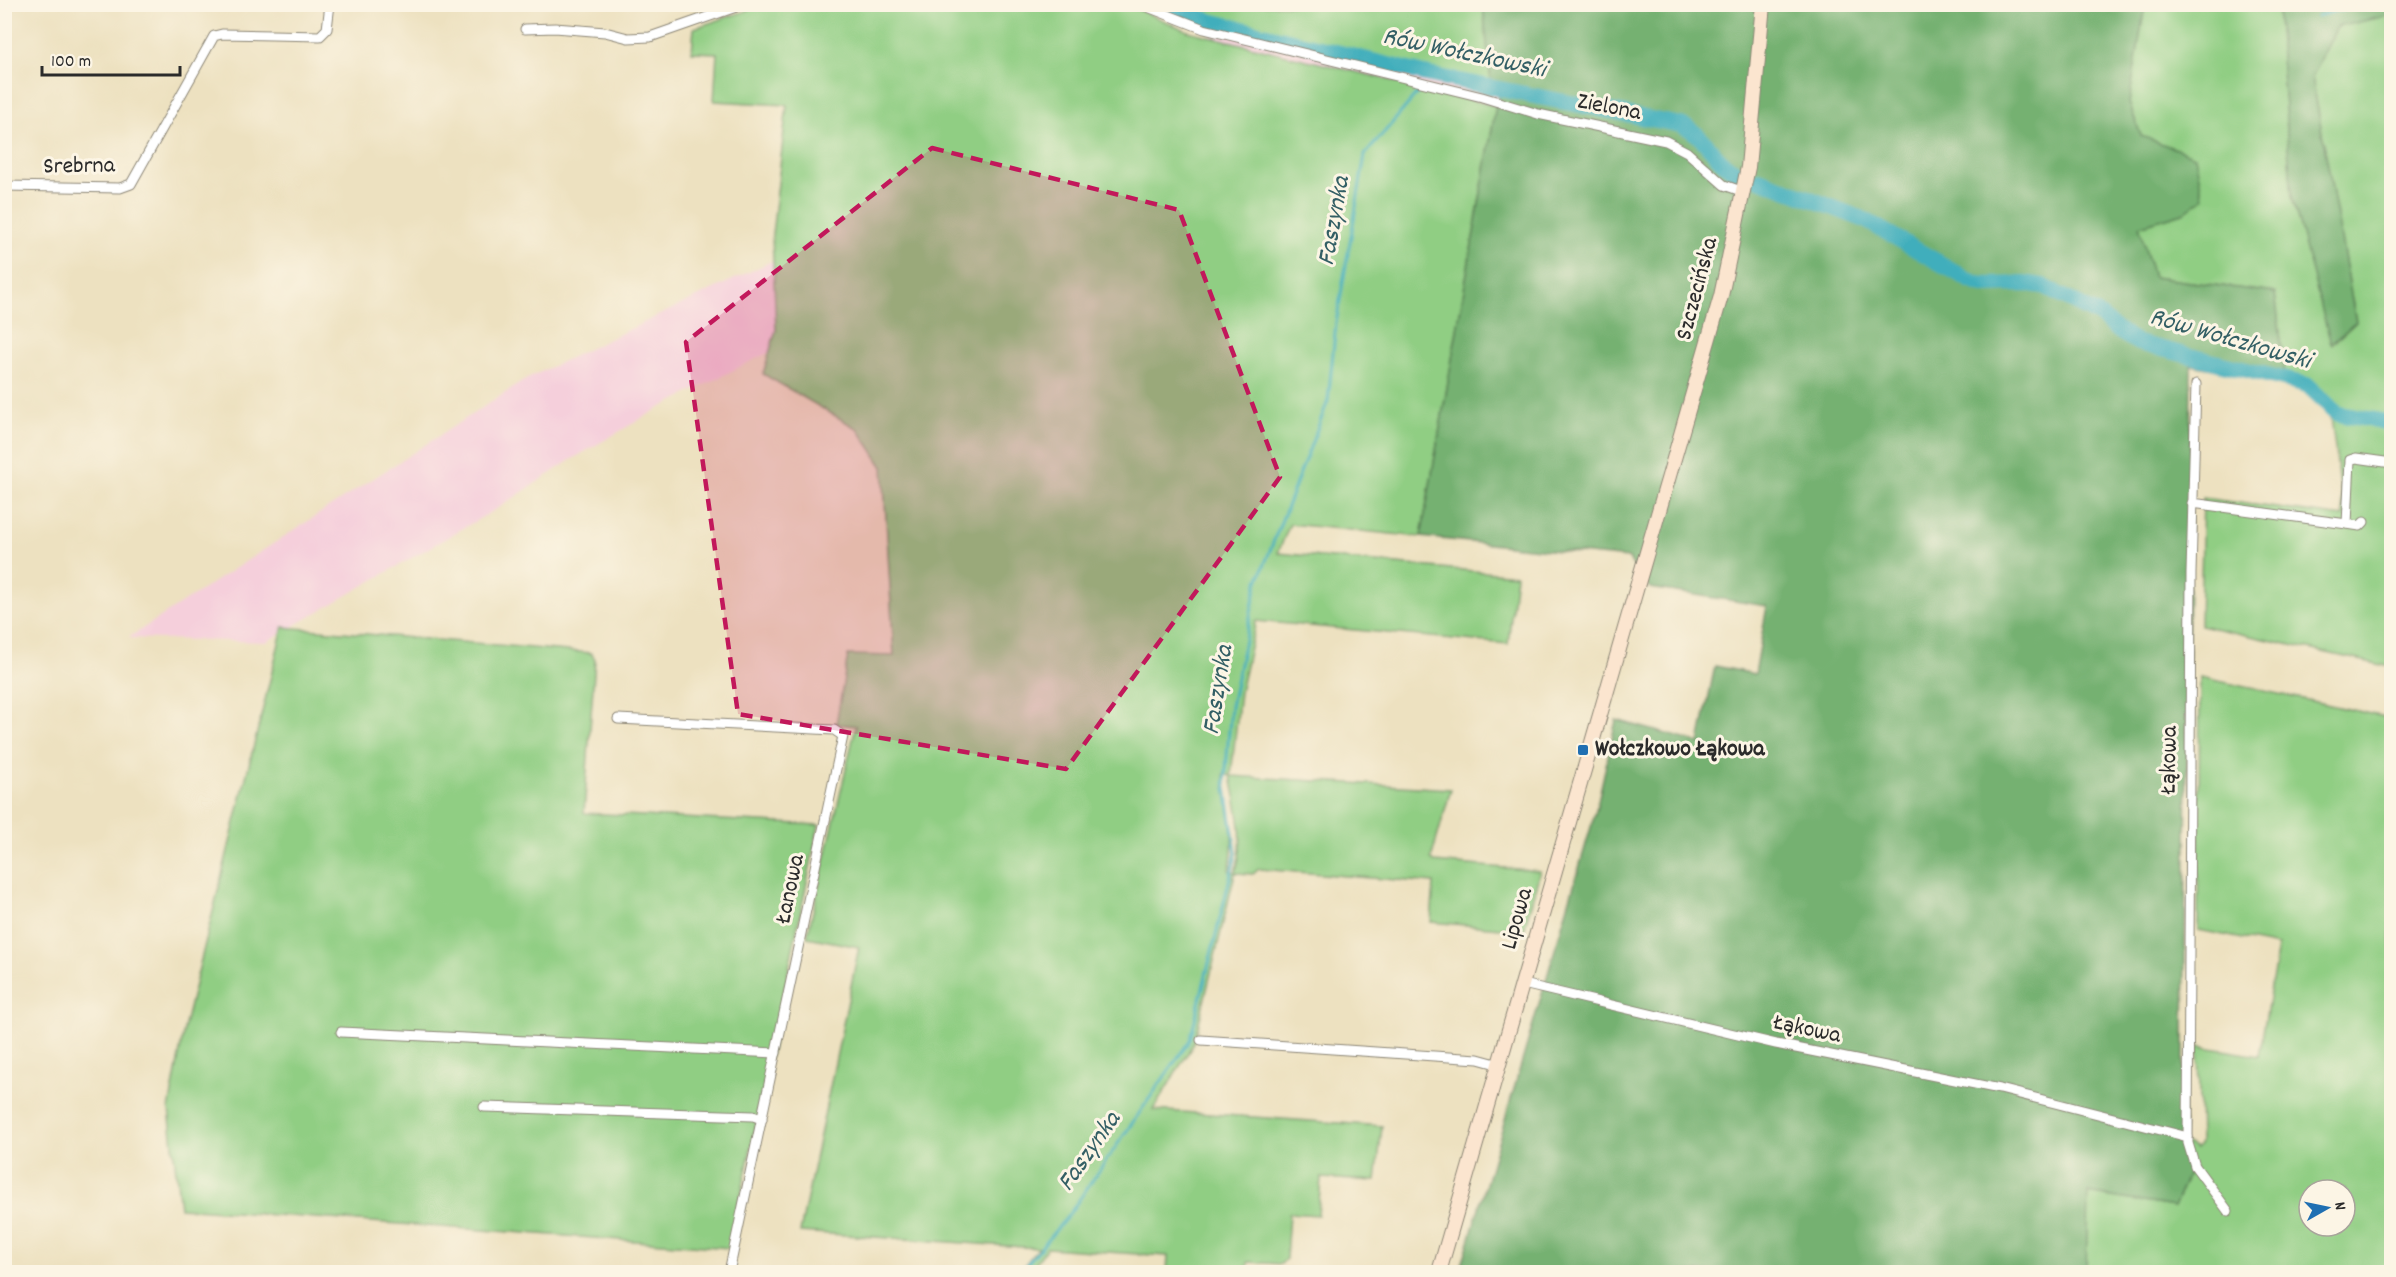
<svg xmlns="http://www.w3.org/2000/svg" width="2396" height="1277" viewBox="0 0 2396 1277" font-family="Dekko,sans-serif">
<style>
.built{fill:#f5cfdb}
.green{fill:#90ce83;stroke:#5e7c57;stroke-width:1.5;fill-rule:evenodd}
.forest{fill:#74b171;stroke:#506e4e;stroke-width:1.5}
.lines{fill:none;stroke-linecap:round;stroke-linejoin:round}
.stream{stroke:#3faebc;stroke-width:3}
.river{stroke:#3faebc;stroke-width:16}
.street-casing{stroke:#8c8676;stroke-width:11}
.secondary-casing{stroke:#8c8676;stroke-width:16}
.street{stroke:#fff;stroke-width:9}
.secondary{stroke:#fbe5cf;stroke-width:14}
.marked{fill:#c2185b;fill-opacity:0.2;stroke:#c2185b;stroke-width:4.5;stroke-dasharray:12 8;stroke-linejoin:round}
.poi-dot{fill:#1f6fb2;stroke:#fcf5e5;stroke-width:2}
.labels{text-anchor:middle;dominant-baseline:central;stroke-width:6;stroke-linejoin:round;paint-order:stroke}
.street-label{font-size:24px;fill:#2b2b2b;stroke:#fcf5e5}
.poi-label{font-size:24px;font-weight:bold;fill:#2b2b2b;stroke:#fcf5e5;text-anchor:start}
.water-label{font-size:26px;font-style:italic;fill:#335f65;stroke:#fcf5e5}
</style>
<rect width="100%" height="100%" fill="#fcf5e5"/>
<filter id="ink" filterUnits="userSpaceOnUse"><feTurbulence type="fractalNoise" baseFrequency=".0167" numOctaves="2"/><feDisplacementMap in="SourceGraphic" scale="12" xChannelSelector="R" yChannelSelector="G"/><feConvolveMatrix kernelMatrix="1 2 1 2 8 2 1 2 1" color-interpolation-filters="sRGB"/></filter>
<filter id="wash" filterUnits="userSpaceOnUse"><feTurbulence type="fractalNoise" baseFrequency=".008" numOctaves="4" result="noise"/><feDisplacementMap in="SourceGraphic" scale="24" xChannelSelector="R" yChannelSelector="G"/><feGaussianBlur stdDeviation="1.35" result="paint"/><feColorMatrix in="noise" values="0 0 0 0 0 0 0 0 0 0 0 0 0 0 0 0 0 1.4 0 .05"/><feComposite in="paint" operator="in"/></filter>
<g filter="url(#wash)">
<rect width="100%" height="100%" fill="#ede1c0"/>
<polygon class="built" points="1625,4 1852,4 829,327 759,357 656,410 569,461 500,507 266,642 128,638 528,378 866,216 1098,5 1131,5 1190,35 1323,32"/>
<g class="green">
<path d="M764,5H1128L1188,31L1496,106L1421,537L1290,524L1278,553L1516,575L1508,644L1256,621L1240,692L1231,776L1451,789L1431,859L1434,862L1540,871L1524,930L1431,922L1434,883L1259,869L1253,874L1235,873L1194,1043L1153,1110L1382,1126L1376,1181L1321,1178L1318,1215L1289,1213L1286,1259L1281,1264L1248,1262L1247,1272H1167L1168,1256L1047,1248L1029,1272H1019L1038,1248L800,1232L859,947L807,937L856,726L836,724L848,655L894,656L883,467L858,429L763,374L776,330L772,235L787,105L714,101L717,53L692,52L694,28ZM1224,774L1231,776C1237,808 1247,841 1235,872L1229,870C1238,836 1226,808 1224,774Z"/>
<polygon points="1152,5 1483,5 1491,82 1498,95 1220,28"/>
<polygon points="2145,5 2277,5 2292,197 2332,344 2356,322 2312,77 2337,27 2391,5 2391,667 2200,625 2203,498 2344,517 2328,394 2286,382 2275,293 2153,277 2139,226 2183,213 2195,156 2141,136 2129,102"/>
<polygon points="283,627 591,653 595,659 584,813 819,825 730,1248 180,1208 169,1109 184,1029"/>
<path d="M2200,677L2390,718L2391,710V1272H2086L2087,1193L2174,1207L2190,1169L2183,1142L2196,1149L2200,1143L2198,1046L2259,1056L2278,946L2198,930ZM2309,1190H2345V1226H2309Z"/>
</g>
<g class="forest">
<polygon points="1483,5 2145,5 2129,103 2141,136 2195,156 2203,198 2183,213 2139,226 2153,277 2275,293 2286,382 2191,365 2183,1142 2190,1169 2174,1207 2088,1193 2086,1272 1460,1272 1596,810 1616,720 1699,743 1715,666 1755,674 1767,606 1650,588 1628,558 1421,537 1498,95 1491,82"/>
<polygon points="2277,5 2391,5 2391,15 2337,27 2312,77 2356,322 2331,344 2292,197"/>
</g>
<g class="lines">
<g class="stream">
<polyline points="2317,16 2362,4"/>
<polyline points="1425,79 1429,75"/>
<polyline points="1020,1272 1067,1217 1190,1040 1236,853 1225,781 1231,706 1257,584 1328,401 1336,323 1365,155 1421,89"/>
</g>
<g class="river">
<path d="M1165,4L1206,20L1429,75L1681,125C1706,134 1714,162 1737,172"/>
<polyline points="1759,179 1865,220 1971,281 1982,285 2029,284 2043,286 2100,316 2118,331 2138,343 2307,385 2338,414 2392,423"/>
</g>
</g>
</g>
<g filter="url(#ink)">
<g class="lines">
<defs>
<g id="street">
<polyline points="1140,4 1204,29 1482,97 1538,114 1666,141 1687,152 1724,185 1744,192"/>
<polyline points="525,29 555,28 605,32 628,38 650,37 736,7 736,4"/>
<polyline points="4,186 120,188 131,184 214,36 222,34 320,36 327,29 330,4"/>
<polyline points="2196,384 2191,574 2188,1143 2195,1166 2228,1211"/>
<polyline points="2192,503 2347,524"/>
<polyline points="2364,522 2360,526 2347,524 2350,460 2356,458 2392,463"/>
<polyline points="618,719 834,730 843,736 729,1272"/>
<polyline points="1523,984 1776,1044 2000,1089 2188,1137"/>
<polyline points="341,1032 776,1053"/>
<polyline points="1201,1040 1478,1059 1500,1065"/>
<polyline points="484,1107 753,1116 762,1119"/>
</g>
<polyline id="secondary" points="1439,1272 1721,296 1748,167 1763,4"/>
</defs>
<use href="#street" class="street-casing"/>
<use href="#secondary" class="secondary-casing"/>
<use href="#street" class="street"/>
<use href="#secondary" class="secondary"/>
</g>
</g>
<path class="marked" d="M932,148L1179,210L1280,477L1066,769L738,714L686,342Z"/>
<rect class="poi-dot" x="1577" y="744" width="12" height="12" rx="3"/>
<g class="labels">
<g class="street-label">
<text transform="translate(1609 108) rotate(11)">Zielona</text>
<text transform="translate(79 167) rotate(-1)">Srebrna</text>
<text transform="translate(1698 289) rotate(-75)">Szczecińska</text>
<text transform="translate(2170 760) rotate(-89)">Łąkowa</text>
<text transform="translate(791 889) rotate(-78)">Łanowa</text>
<text transform="translate(1518 919) rotate(-74)">Lipowa</text>
<text transform="translate(1807 1030) rotate(12)">Łąkowa</text>
</g>
<g class="poi-label">
<text x="1595" y="750">Wołczkowo Łąkowa</text>
</g>
<g class="water-label">
<text transform="translate(1464 54) rotate(12)">Rów Wołczkowski</text>
<text transform="translate(1335 221) rotate(-80)">Faszynka</text>
<text transform="translate(2230 340) rotate(16)">Rów Wołczkowski</text>
<text transform="translate(1219 690) rotate(-81)">Faszynka</text>
<text transform="translate(1090 1152) rotate(-55)">Faszynka</text>
</g>
</g>
<rect width="2396" height="1277" fill="none" stroke="#fcf5e5" stroke-width="24"/>
<g transform="translate(2327 1208) rotate(81)"><circle r="28" fill="#fcf5e5" stroke="#a8a49b" stroke-width="1.5"/>
<path d="M0-4.5L10 22L0 15L-10 22Z" fill="#1f6fb2"/>
<text y="-9" font-size="16" font-weight="bold" text-anchor="middle" fill="#2b2b2b">N</text>
</g>
<path d="M42 66v9h138v-9" fill="none" stroke="#2b2b2b" stroke-width="3"/>
<text x="51" y="66" font-size="18" fill="#2b2b2b" stroke="#fcf5e5" stroke-width="4.5" paint-order="stroke">100 m</text>
</svg>
